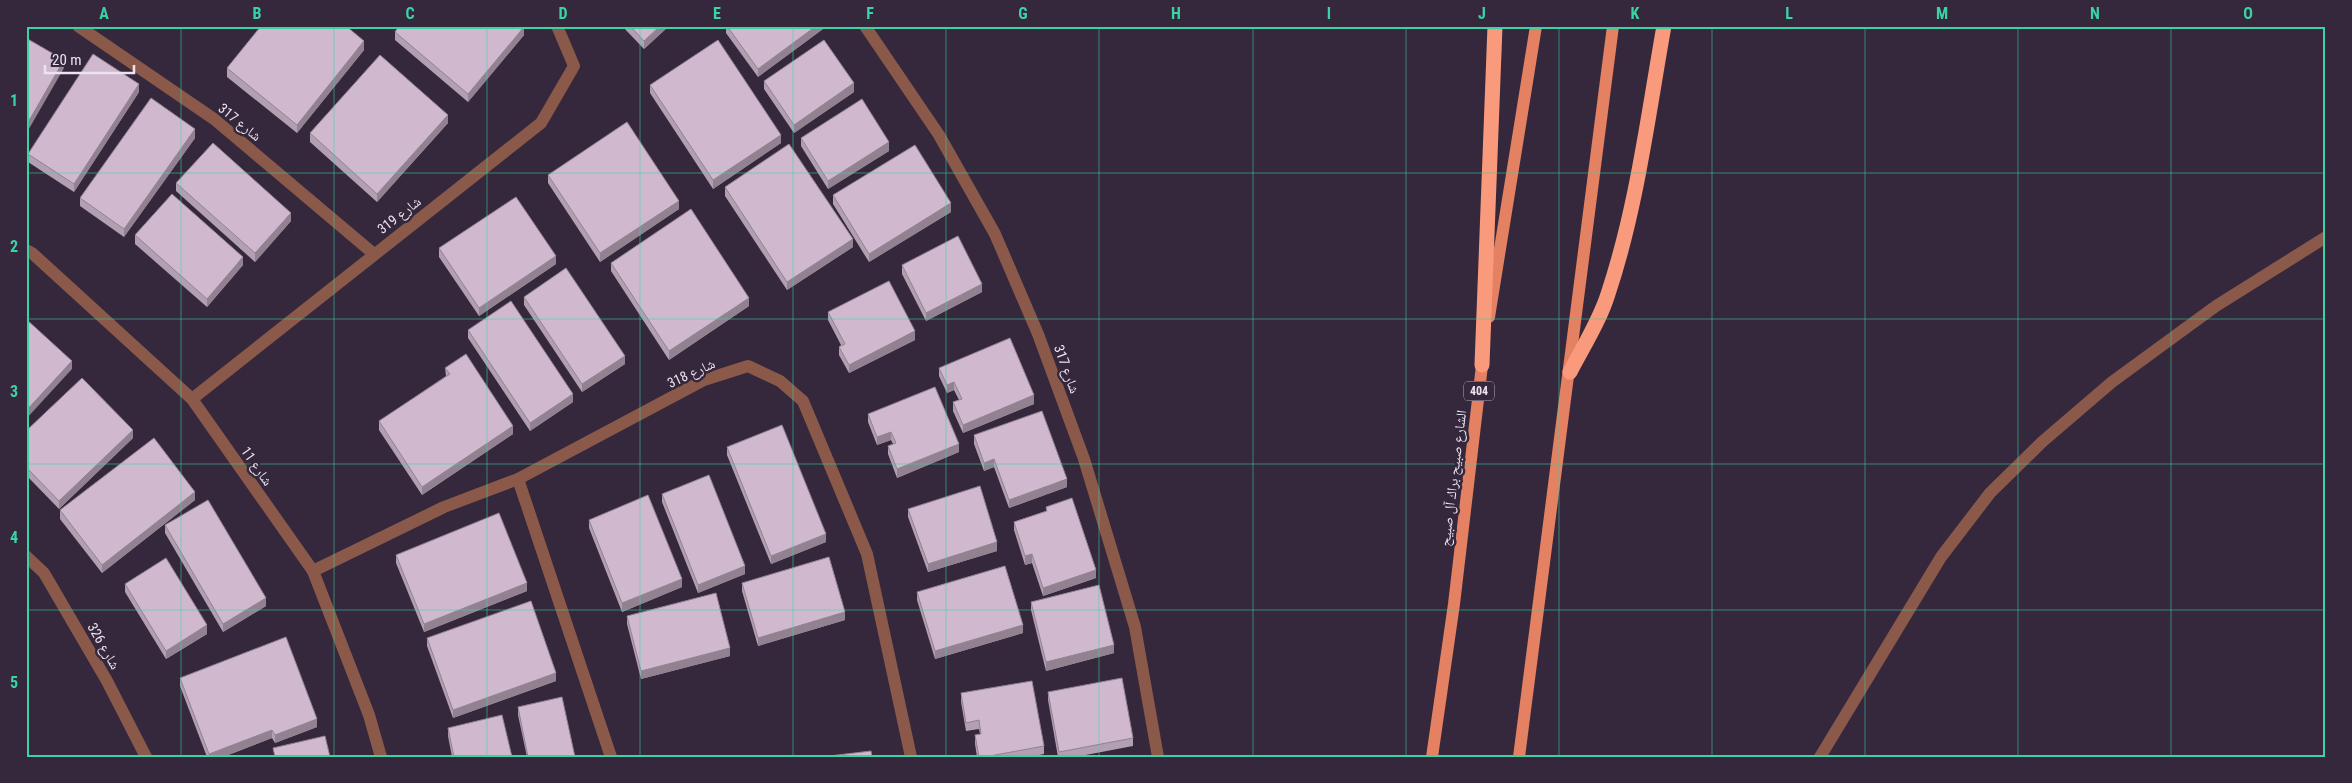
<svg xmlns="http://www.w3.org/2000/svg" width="2352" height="783" viewBox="0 0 2352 783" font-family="'Roboto Condensed','Noto Naskh Arabic',sans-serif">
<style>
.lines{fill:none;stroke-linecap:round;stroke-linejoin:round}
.minor{stroke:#8a594a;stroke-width:12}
.major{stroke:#e48162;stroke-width:12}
.highway{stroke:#fa9a7c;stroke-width:15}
.wall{fill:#b39fb2}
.shaded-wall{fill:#928291}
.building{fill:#d0b9cf;stroke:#928291}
.grid{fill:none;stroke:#39d4a5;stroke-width:1;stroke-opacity:0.55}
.labels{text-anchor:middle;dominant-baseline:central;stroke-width:5;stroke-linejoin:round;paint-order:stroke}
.shield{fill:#35283c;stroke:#b5abba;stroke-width:1}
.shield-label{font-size:12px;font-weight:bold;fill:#ece3f0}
.street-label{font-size:14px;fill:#ece3f0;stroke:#35283c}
.neatline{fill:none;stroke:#39d4a5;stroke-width:2}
.grid-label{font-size:16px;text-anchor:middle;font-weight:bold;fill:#39d4a5}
</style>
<rect width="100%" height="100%" fill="#35283c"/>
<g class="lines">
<g class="minor">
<polyline points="78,26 214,119 374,254"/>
<polyline points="865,26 939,135 995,234 1038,334 1084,459 1135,627 1158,757"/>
<polyline points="26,250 32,253 192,399 313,571 369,715 381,757"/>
<polyline points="192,399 541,123 574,66 557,26"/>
<polyline points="518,479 611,757"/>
<polyline points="26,556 44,573 107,681 146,757"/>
<polyline points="313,571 444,507 518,479 704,380 748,366 780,381 803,401 867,554 911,757"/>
<polyline points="1820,757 1941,557 1990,493 2042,442 2112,382 2216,306 2326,237"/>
</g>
<g class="major">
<polyline points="1489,317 1536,26"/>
<polyline points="1432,757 1454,604 1483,357"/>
<polyline points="1519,757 1613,26"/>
</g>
<g class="highway">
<polyline points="1482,365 1495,26"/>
<path d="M1570,372C1583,347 1600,320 1608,294C1637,207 1648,115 1664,26"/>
</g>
</g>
<g class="wall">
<polygon points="622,26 669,26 644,49"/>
<polygon points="726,26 827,26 758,77 726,33"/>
<polygon points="395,32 524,35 468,102 395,40"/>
<polygon points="364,50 297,133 227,77 227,68"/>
<polygon points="764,81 854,92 794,133 764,89"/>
<polygon points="650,85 781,143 713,189 650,93"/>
<polygon points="139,92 74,192 28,162 28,154"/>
<polygon points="448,123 377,202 310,142 310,133"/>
<polygon points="195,138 124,237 80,206 80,198"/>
<polygon points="801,138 889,151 828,189 801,146"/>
<polygon points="548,175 679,209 600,262 548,183"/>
<polygon points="176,183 291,221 255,262 176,191"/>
<polygon points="725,187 853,247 787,290 725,196"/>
<polygon points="833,195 951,212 869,262 833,204"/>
<polygon points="135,235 243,265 207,307 135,244"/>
<polygon points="439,248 556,264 479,316 439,257"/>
<polygon points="611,263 749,306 669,360 611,271"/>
<polygon points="902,265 982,292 926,321 902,274"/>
<polygon points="524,297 625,364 582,392 524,305"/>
<polygon points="828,312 915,340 849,373 839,355 839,347 841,345 828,320"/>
<polygon points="468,330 573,402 530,431 468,338"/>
<polygon points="445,368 513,434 422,495 379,430 379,421 446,376"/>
<polygon points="939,368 1034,404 963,433 953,411 953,402 959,400 954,390 947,393 939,376"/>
<polygon points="868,414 959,452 897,478 888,454 888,446 893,444 891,440 877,445 868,422"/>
<polygon points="26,431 133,438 59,509 26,475"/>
<polygon points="974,435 1067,487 1009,508 994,467 984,471 974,444"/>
<polygon points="727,447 826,542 771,564 727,455"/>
<polygon points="662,494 745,574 698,593 662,502"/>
<polygon points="195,500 102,573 60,519 60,510"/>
<polygon points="1046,507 1096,578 1043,596 1032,563 1025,565 1014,530 1014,522 1046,511"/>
<polygon points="908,509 997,551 928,572 908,517"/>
<polygon points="589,520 682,587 622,612 589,528"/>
<polygon points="165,525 266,606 223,632 165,533"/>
<polygon points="396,555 527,591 424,632 396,563"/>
<polygon points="742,583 845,620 758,646 742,591"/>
<polygon points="125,584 207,634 166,659 125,592"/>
<polygon points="917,592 1023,633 935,659 917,600"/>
<polygon points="1031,602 1114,653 1046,671 1031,610"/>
<polygon points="627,616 730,656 641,679 627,624"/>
<polygon points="427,638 556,681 453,718 427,646"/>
<polygon points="180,678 317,727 275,743 272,738 223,757 207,757 180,686"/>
<polygon points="1048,692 1133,738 1133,746 1075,757 1058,757 1048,700"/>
<polygon points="961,693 1044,746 1044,754 1029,757 977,757 975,744 975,735 980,734 979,729 966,731 961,702"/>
<polygon points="518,707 575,757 527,757 518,715"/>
<polygon points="448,728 512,757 452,757 448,736"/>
</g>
<g class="shaded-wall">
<polygon points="660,26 669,26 644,49 644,41"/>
<polygon points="816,26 827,26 758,77 758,69"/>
<polygon points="524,27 524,35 468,102 468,94"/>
<polygon points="364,41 364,50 297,133 297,125"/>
<polygon points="64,60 64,68 26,134 26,126"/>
<polygon points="854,83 854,92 794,133 794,125"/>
<polygon points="139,84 139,92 74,192 74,184"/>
<polygon points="448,115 448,123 377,202 377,194"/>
<polygon points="195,129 195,138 124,237 124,229"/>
<polygon points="781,135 781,143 713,189 713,180"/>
<polygon points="889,142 889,151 828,189 828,181"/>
<polygon points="679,201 679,209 600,262 600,253"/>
<polygon points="951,203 951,212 869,262 869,254"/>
<polygon points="291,213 291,221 255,262 255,253"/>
<polygon points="853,239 853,247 787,290 787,282"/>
<polygon points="556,256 556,264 479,316 479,308"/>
<polygon points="243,257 243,265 207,307 207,299"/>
<polygon points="982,284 982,292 926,321 926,313"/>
<polygon points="749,298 749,306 669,360 669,351"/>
<polygon points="915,331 915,340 849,373 849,365"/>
<polygon points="625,356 625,364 582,392 582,384"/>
<polygon points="72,361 72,369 26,419 26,411"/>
<polygon points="954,382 954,390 947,393 947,385"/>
<polygon points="573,394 573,402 530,431 530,423"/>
<polygon points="1034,395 1034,404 963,433 963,425"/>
<polygon points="513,426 513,434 422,495 422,487"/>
<polygon points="133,430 133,438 59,509 59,501"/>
<polygon points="891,432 891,440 877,445 877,437"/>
<polygon points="959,444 959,452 897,478 897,469"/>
<polygon points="994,459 994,467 984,471 984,463"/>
<polygon points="1067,479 1067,487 1009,508 1009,500"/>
<polygon points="195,492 195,500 102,573 102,565"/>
<polygon points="826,534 826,542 771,564 771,556"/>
<polygon points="997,542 997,551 928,572 928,564"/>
<polygon points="1032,554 1032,563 1025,565 1025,556"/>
<polygon points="745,566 745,574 698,593 698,585"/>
<polygon points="1096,570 1096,578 1043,596 1043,588"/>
<polygon points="682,579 682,587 622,612 622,603"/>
<polygon points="527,583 527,591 424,632 424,624"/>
<polygon points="266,598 266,606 223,632 223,624"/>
<polygon points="845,612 845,620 758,646 758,638"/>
<polygon points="207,625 207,634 166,659 166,651"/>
<polygon points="1023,625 1023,633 935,659 935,651"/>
<polygon points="1114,645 1114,653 1046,671 1046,662"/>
<polygon points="730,648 730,656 641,679 641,671"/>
<polygon points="556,673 556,681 453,718 453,710"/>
<polygon points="317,719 317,727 275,743 275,735"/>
<polygon points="272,730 272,738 223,757 209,757 209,754"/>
</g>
<g class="building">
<polygon points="261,26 346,26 364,41 297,125 227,68"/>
<polygon points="399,26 523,26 524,27 468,94 395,32"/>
<polygon points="630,26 660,26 644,41"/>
<polygon points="727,26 816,26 758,69"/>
<polygon points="26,38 64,60 26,126"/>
<polygon points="718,40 781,135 713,180 650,85"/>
<polygon points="824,40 854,83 794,125 764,81"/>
<polygon points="93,54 139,84 74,184 28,154"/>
<polygon points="380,55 448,115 377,194 310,133"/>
<polygon points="151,98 195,129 124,229 80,198"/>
<polygon points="862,99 889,142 828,181 801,138"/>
<polygon points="627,122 679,201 600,253 548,175"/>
<polygon points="213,143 291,213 255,253 176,183"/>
<polygon points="789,144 853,239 787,282 725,187"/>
<polygon points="915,145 951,203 869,254 833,195"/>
<polygon points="172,194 243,257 207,299 135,235"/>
<polygon points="516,197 556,256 479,308 439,248"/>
<polygon points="691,209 749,298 669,351 611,263"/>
<polygon points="958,236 982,284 926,313 902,265"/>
<polygon points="566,268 625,356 582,384 524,297"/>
<polygon points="889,281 915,331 849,365 839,347 845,344 828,312"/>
<polygon points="511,301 573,394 530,423 468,330"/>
<polygon points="26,319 72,361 26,411"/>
<polygon points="1010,338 1034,395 963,425 953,402 962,399 954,382 947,385 939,368"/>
<polygon points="466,354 513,426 422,487 379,421 450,374 445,368"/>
<polygon points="82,378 133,430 59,501 26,467 26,431"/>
<polygon points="935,387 959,444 897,469 888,446 896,443 891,432 877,437 868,414"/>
<polygon points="1042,411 1067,479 1009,500 994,459 984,463 974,435"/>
<polygon points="782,425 826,534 771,556 727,447"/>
<polygon points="154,438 195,492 102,565 60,510"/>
<polygon points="709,475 745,566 698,585 662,494"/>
<polygon points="980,486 997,542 928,564 908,509"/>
<polygon points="648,495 682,579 622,603 589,520"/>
<polygon points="1072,498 1096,570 1043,588 1032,554 1025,556 1014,522 1047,511 1046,507"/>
<polygon points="208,500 266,598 223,624 165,525"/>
<polygon points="499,513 527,583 424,624 396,555"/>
<polygon points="829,557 845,612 758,638 742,583"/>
<polygon points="166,558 207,625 166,651 125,584"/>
<polygon points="1005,566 1023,625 935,651 917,592"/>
<polygon points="1099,585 1114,645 1046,662 1031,602"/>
<polygon points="716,593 730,648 641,671 627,616"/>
<polygon points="531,601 556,673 453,710 427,638"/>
<polygon points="286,637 317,719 275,735 272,730 209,754 180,678"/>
<polygon points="1122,678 1133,738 1059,752 1048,692"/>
<polygon points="1032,681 1044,746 984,757 979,757 975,735 981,734 979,720 966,723 961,693"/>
<polygon points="562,697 575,757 528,757 518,707"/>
<polygon points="502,715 512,757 454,757 448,728"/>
<polygon points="325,736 330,757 275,757 273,748"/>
<polygon points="871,751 872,757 821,757"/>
</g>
<path class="grid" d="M181,26V757M334,26V757M487,26V757M640,26V757M793,26V757M946,26V757M1099,26V757M1253,26V757M1406,26V757M1559,26V757M1712,26V757M1865,26V757M2018,26V757M2171,26V757M26,173H2326M26,319H2326M26,464H2326M26,610H2326"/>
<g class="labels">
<rect class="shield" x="1464" y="381.5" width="30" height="19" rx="4"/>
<g class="shield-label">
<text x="1479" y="391">404</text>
</g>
<g class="street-label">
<text transform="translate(240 122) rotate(39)">شارع 317</text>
<text transform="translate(399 215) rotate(-38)">شارع 319</text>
<text transform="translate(1067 369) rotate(70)">شارع 317</text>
<text transform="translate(691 373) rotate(-25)">شارع 318</text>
<text transform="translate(257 466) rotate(55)">شارع 11</text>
<text transform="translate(1453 478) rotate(-83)">الشارع صبيح براك آل صبيح</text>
<text transform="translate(104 646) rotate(60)">شارع 326</text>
</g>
</g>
<rect width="2352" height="783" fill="none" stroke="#35283c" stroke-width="55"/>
<path d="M45 65v8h89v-8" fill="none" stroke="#ece3f0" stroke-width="2.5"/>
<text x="52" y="65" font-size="15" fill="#ece3f0" stroke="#35283c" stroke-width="4" paint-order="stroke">20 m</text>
<rect x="28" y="28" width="2296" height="728" class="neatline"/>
<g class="grid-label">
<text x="104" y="19">A</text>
<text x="257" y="19">B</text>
<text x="410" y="19">C</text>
<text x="563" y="19">D</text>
<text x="717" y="19">E</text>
<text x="870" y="19">F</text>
<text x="1023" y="19">G</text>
<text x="1176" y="19">H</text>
<text x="1329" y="19">I</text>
<text x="1482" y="19">J</text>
<text x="1635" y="19">K</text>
<text x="1789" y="19">L</text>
<text x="1942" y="19">M</text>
<text x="2095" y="19">N</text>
<text x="2248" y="19">O</text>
<text x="14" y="106">1</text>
<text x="14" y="252">2</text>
<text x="14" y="397">3</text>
<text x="14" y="543">4</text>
<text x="14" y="688">5</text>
</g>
</svg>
